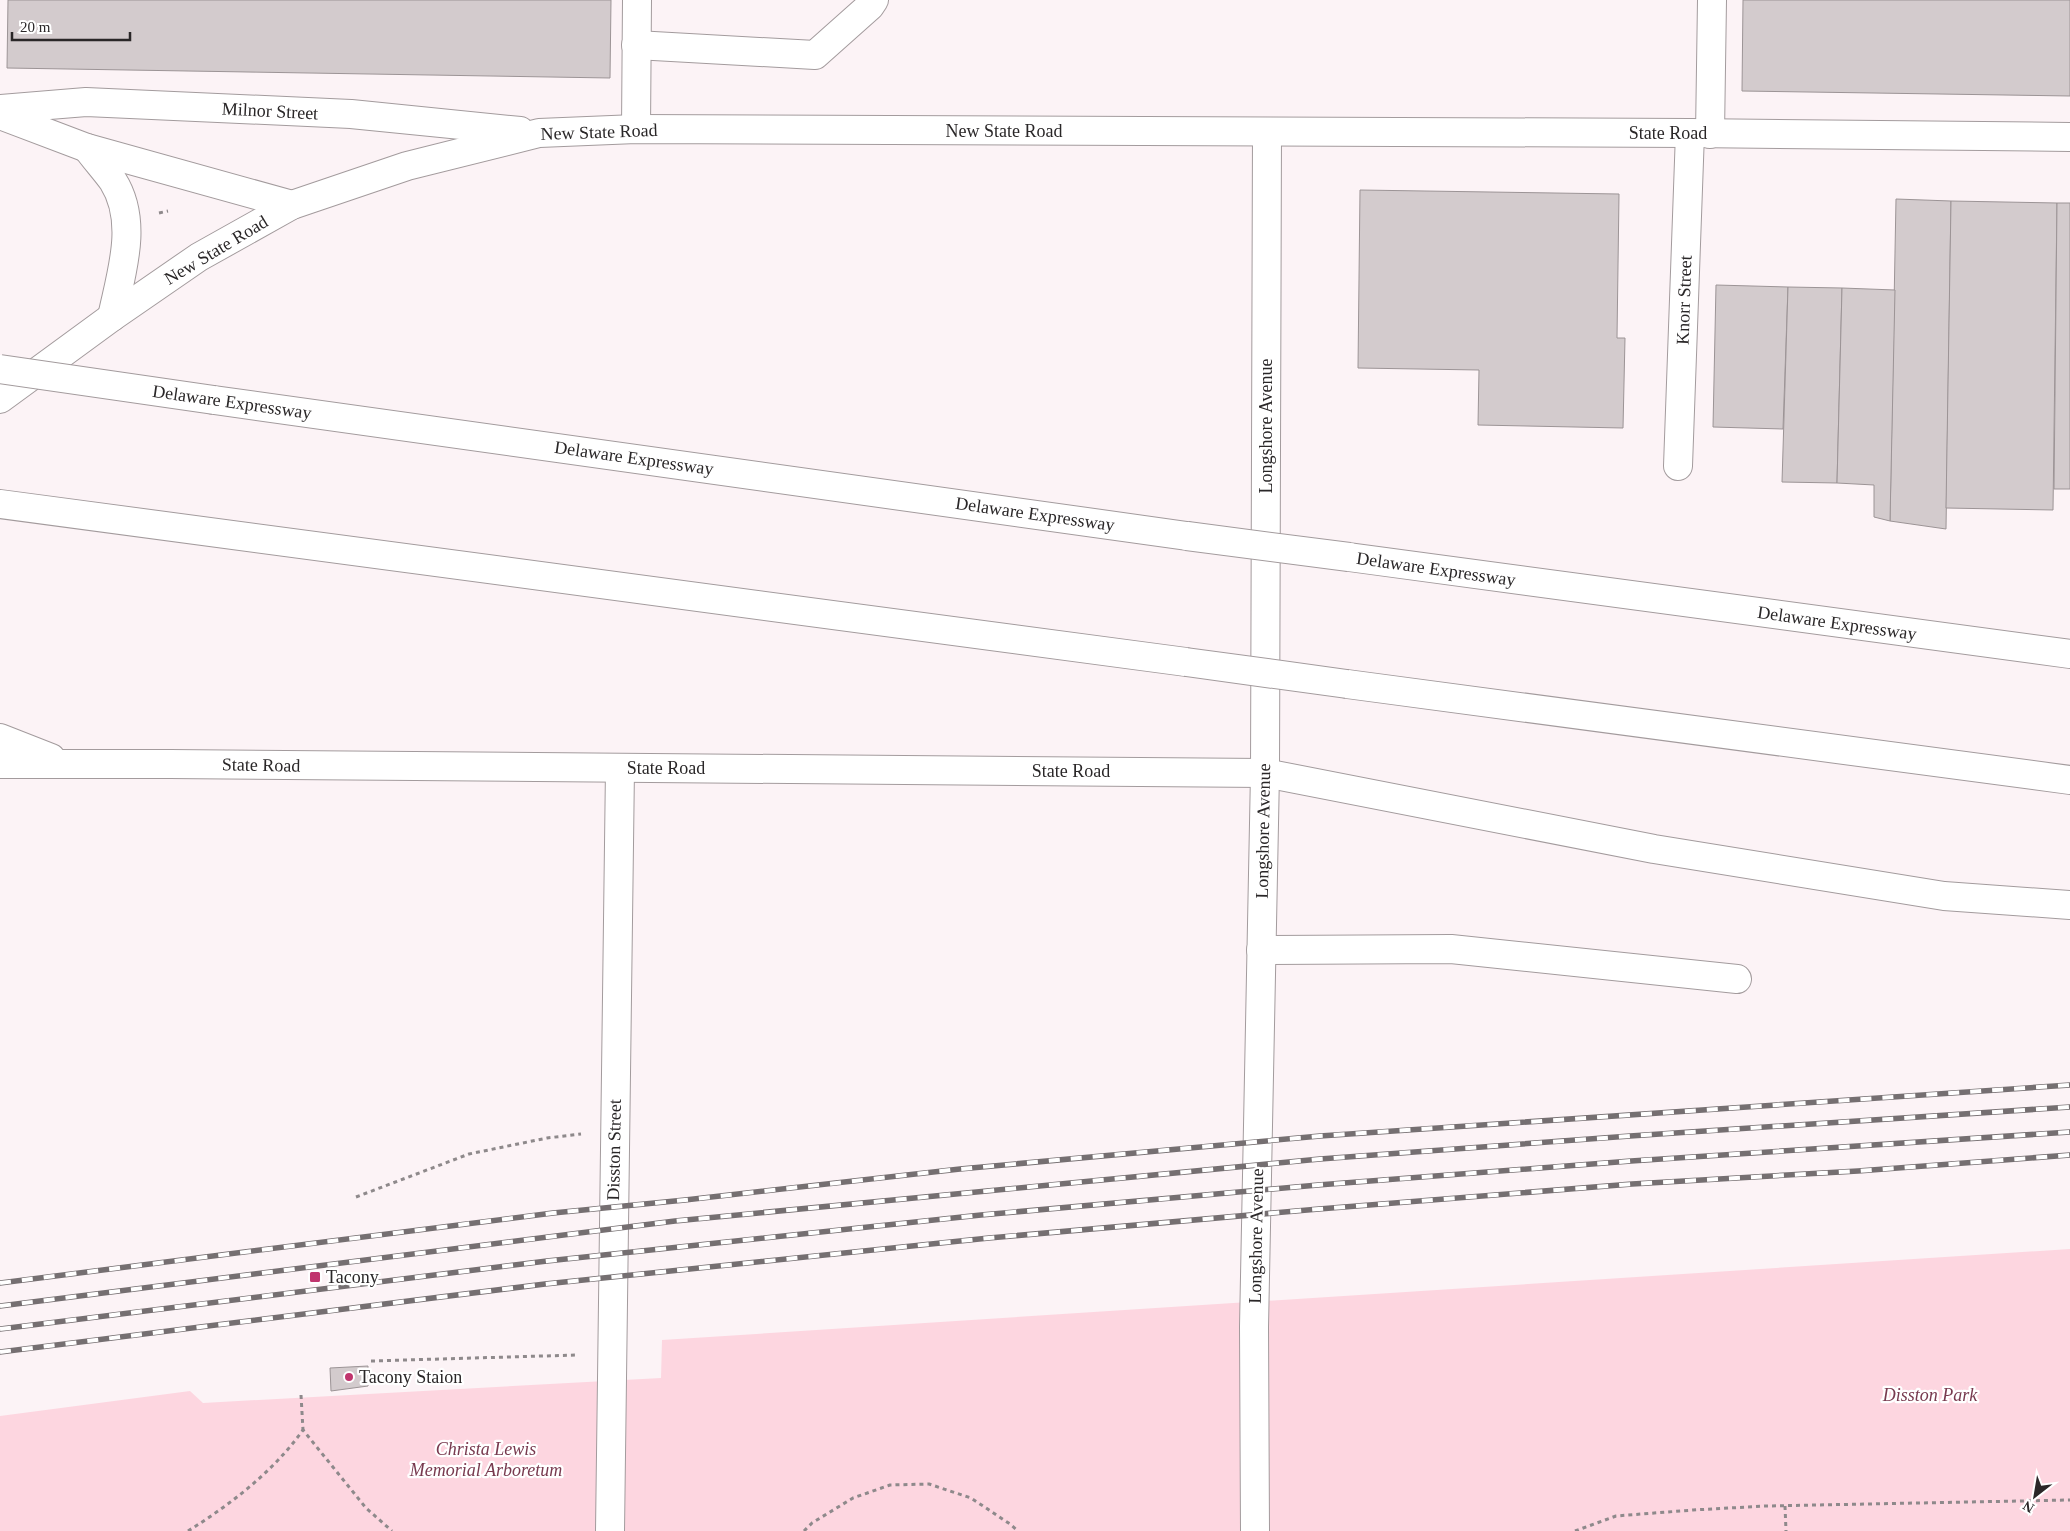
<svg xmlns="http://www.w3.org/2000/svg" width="2070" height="1531" viewBox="0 0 2070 1531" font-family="Georgia,serif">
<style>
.green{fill:#fdd6e0}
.building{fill:#d3cbcd;stroke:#9c9496}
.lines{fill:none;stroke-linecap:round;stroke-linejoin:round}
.minor-casing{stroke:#a39b9d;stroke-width:30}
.major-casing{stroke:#a39b9d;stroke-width:30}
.highway-casing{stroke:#a39b9d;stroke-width:30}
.path{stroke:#8e898b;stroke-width:3;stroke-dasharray:4 4;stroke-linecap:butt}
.minor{stroke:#fff;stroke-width:28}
.major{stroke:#fff;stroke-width:28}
.highway{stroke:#fff;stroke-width:28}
.rail-casing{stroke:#756f71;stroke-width:5.5}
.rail{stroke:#fff;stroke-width:4;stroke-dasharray:11;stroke-linecap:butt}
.highway-bridge-casing{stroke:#a39b9d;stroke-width:30;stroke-linecap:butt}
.highway-bridge{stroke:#fff;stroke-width:28}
.poi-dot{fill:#c0356e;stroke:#fff;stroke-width:2}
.labels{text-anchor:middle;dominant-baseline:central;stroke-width:4.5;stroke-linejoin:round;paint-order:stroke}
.street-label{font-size:18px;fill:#2a2728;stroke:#fff}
.poi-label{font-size:18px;fill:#2a2728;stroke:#fff;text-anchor:start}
.park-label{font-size:18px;font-style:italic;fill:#783a4f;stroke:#fff}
</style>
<rect width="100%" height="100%" fill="#fcf3f6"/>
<polygon class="green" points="2070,1249 2070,1531 0,1531 0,1416 190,1391 203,1403 661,1378 662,1340"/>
<g class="building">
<polygon points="8,0 611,0 610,78 7,68"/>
<polygon points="1743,0 2070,0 2070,96 1742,91"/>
<polygon points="1360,190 1619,194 1617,338 1625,338 1623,428 1478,425 1479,370 1358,368"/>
<polygon points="1896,199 1951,201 1946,529 1890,521"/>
<polygon points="1951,201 2057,203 2053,510 1946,508"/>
<polygon points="2057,203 2070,203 2070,489 2054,489"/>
<polygon points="1716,285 1788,287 1783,429 1713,427"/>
<polygon points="1788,287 1842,288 1837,483 1782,482"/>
<polygon points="1842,288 1895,290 1890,521 1874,517 1874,485 1837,483"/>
<polygon points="368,1366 368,1386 331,1391 330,1368"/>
</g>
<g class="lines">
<defs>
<g id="minor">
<polyline points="636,45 815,55 870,6 874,0"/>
<polyline points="636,129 637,0"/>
<polyline points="1710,134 1712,0"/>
<polyline points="1678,466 1690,133"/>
<polyline points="1261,950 1451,949 1737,979"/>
<polyline points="610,1531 620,768"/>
<polyline points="1255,1531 1254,1327 1265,773 1267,132"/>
</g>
<g id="major">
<polyline points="0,109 86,102 351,114 520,131"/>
<polyline points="0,115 87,148 292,205"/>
<path d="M87,148C95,159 105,170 113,181C139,222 121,274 112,317"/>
<polyline points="0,399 112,317 199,257 292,205 407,166 539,133 636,129 1690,133 2070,137"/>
<polyline points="0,738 51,758"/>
<polyline points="0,764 170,764 1265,773"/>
</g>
<g id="highway">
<polyline points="214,400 1187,536"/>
<polyline points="0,504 1186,662"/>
<polyline points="1349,557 2070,654"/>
<polyline points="1347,684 2070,780"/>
<polyline points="1265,773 1654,849 1944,896 2070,905"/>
</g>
</defs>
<use href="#minor" class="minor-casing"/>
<use href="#major" class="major-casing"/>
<use href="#highway" class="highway-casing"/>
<g class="path">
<polyline points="159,213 168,211"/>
<polyline points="356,1197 469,1154 547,1138 581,1134"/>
<polyline points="371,1361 577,1355"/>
<polyline points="301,1395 303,1430"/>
<polyline points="1785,1506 1786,1531"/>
<path d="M188,1531C231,1504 273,1472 303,1430L366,1508L392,1531"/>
<polyline points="804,1531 812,1523 853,1498 890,1485 929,1484 971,1498 1010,1524 1018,1531"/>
<polyline points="1575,1531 1616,1516 1693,1510 1766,1506 2070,1500"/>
</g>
<use href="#minor" class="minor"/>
<use href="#major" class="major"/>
<use href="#highway" class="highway"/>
<defs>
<g id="rail">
<polyline points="0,1283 553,1213 685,1200 960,1169 1320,1136 2070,1085"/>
<polyline points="0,1306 675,1221 1320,1159 1630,1136 2070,1107"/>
<polyline points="0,1329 547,1261 981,1215 1318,1185 1631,1161 2070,1132"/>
<polyline points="0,1352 545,1284 989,1238 1319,1209 1632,1184 1858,1171 2070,1155"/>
</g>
</defs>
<use href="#rail" class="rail-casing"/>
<use href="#rail" class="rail"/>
<defs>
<g id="highway-bridge">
<polyline points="0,369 214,400"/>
<polyline points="1187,536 1349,557"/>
<polyline points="1186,662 1347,684"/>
</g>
</defs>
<use href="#highway-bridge" class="highway-bridge-casing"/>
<use href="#highway-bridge" class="highway-bridge"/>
</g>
<g class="poi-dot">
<rect x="309" y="1271" width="12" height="12" rx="2.5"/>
<circle cx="349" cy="1377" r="5"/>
</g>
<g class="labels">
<g class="street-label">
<text transform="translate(270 111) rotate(3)">Milnor Street</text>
<text x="1004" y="131">New State Road</text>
<text transform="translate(599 132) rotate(-2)">New State Road</text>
<text x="1668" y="133">State Road</text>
<text transform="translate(216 250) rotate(-31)">New State Road</text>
<text transform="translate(1684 300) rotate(-88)">Knorr Street</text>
<text transform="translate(232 402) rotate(8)">Delaware Expressway</text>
<text transform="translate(1266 426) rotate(-90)">Longshore Avenue</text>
<text transform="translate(634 458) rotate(8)">Delaware Expressway</text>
<text transform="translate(1035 514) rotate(8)">Delaware Expressway</text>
<text transform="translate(1436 569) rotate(8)">Delaware Expressway</text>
<text transform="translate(1837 623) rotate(8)">Delaware Expressway</text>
<text transform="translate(261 765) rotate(1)">State Road</text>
<text x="666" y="768">State Road</text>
<text x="1071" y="771">State Road</text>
<text transform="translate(1263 831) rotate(-89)">Longshore Avenue</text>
<text transform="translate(614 1150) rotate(-89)">Disston Street</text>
<text transform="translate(1256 1236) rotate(-89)">Longshore Avenue</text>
</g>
<g class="poi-label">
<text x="326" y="1277">Tacony</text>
<text x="359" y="1377">Tacony Staion</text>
</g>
<g class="park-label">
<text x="1930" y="1395">Disston Park</text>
<text x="486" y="1449">Christa Lewis<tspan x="486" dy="21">Memorial Arboretum</tspan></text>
</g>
</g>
<g transform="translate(2035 1496) rotate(211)" stroke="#ffffff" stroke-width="4" paint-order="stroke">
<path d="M0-4L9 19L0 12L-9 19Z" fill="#2a2728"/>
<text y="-8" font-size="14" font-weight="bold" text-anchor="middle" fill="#2a2728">N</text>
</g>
<path d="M12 32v8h118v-8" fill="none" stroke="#2a2728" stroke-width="2.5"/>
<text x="20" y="32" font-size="15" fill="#2a2728" stroke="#ffffff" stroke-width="4" paint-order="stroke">20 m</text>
</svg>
